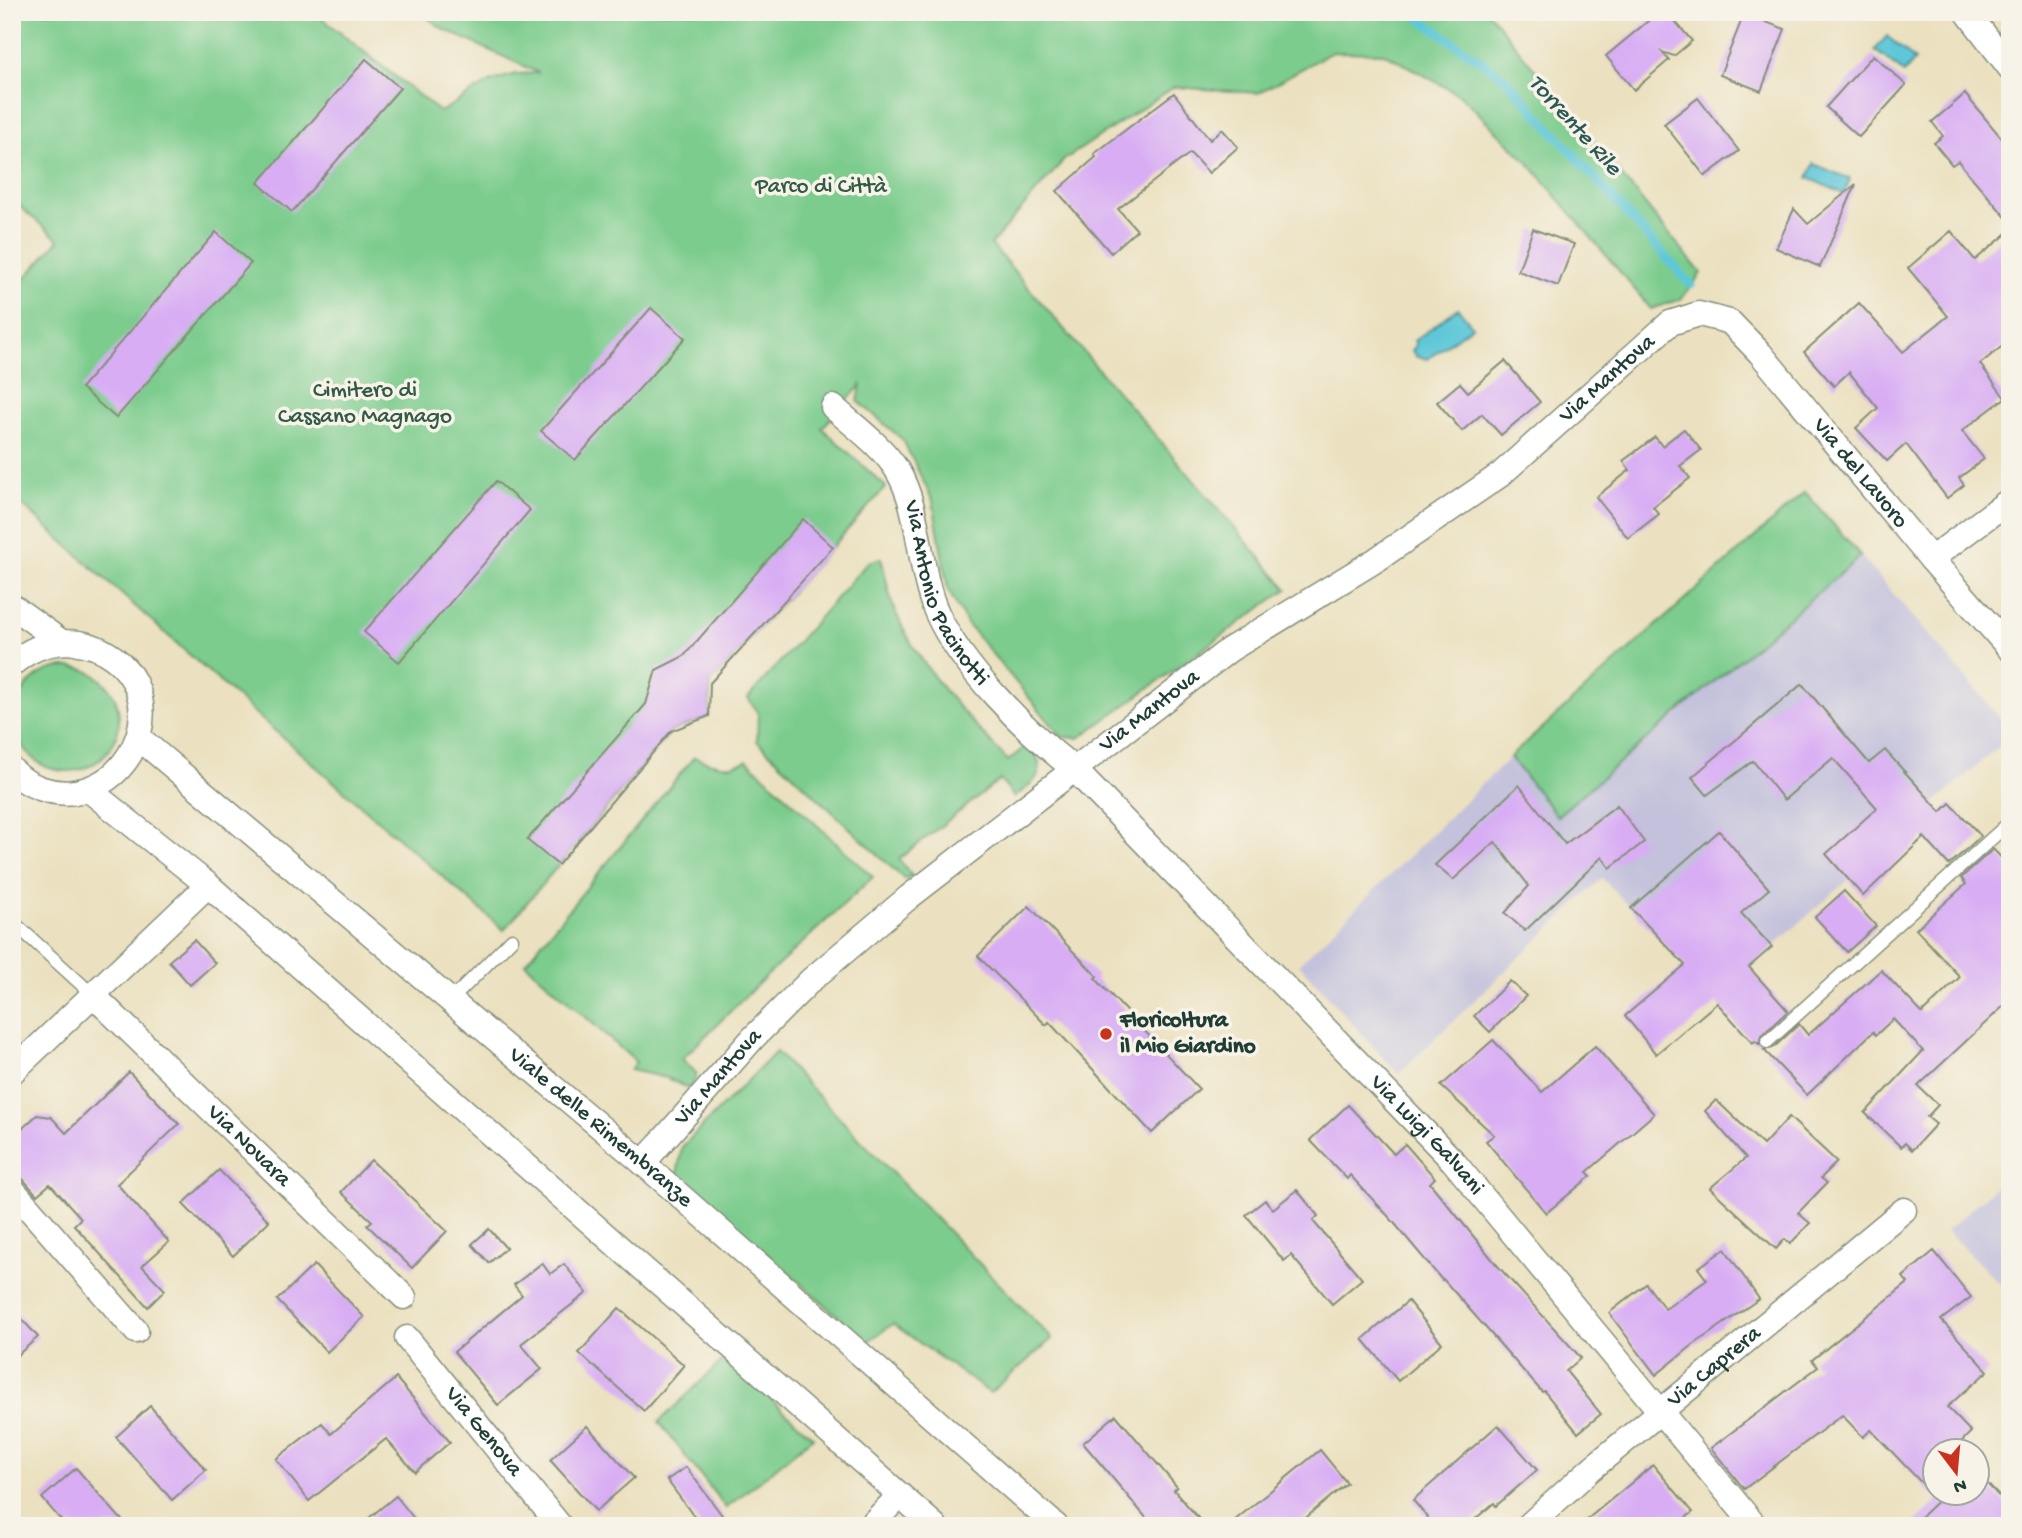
<svg xmlns="http://www.w3.org/2000/svg" width="2022" height="1538" viewBox="0 0 2022 1538" font-family="'Gochi Hand',sans-serif">
<style>
.industrial{fill:#c3c1db}
.green{fill:#7ccc8d;stroke:#4e8460;stroke-width:2}
.water{fill:#5ec8d8;stroke:#3e8286;stroke-width:2}
.lines{fill:none;stroke-linecap:round;stroke-linejoin:round}
.stream{stroke:#5ec8d8;stroke-width:9}
.building{fill:#d8adf4}
.service-casing{stroke:#858f7a;stroke-width:15}
.minor-casing{stroke:#858f7a;stroke-width:27}
.service{stroke:#fff;stroke-width:12}
.minor{stroke:#fff;stroke-width:24}
.poi-dot{fill:#c8321e;stroke:#f7f3e8;stroke-width:2.5}
.labels{text-anchor:middle;dominant-baseline:central;stroke-width:7;stroke-linejoin:round;paint-order:stroke}
.park-label{font-size:23px;fill:#325a46;stroke:#f7f3e8}
.street-label{font-size:23px;fill:#1f3d34;stroke:#f7f3e8}
.poi-label{font-size:23px;font-weight:bold;fill:#1f3d34;stroke:#f7f3e8;text-anchor:start}
.water-label{font-size:24px;font-style:italic;fill:#2c5955;stroke:#f7f3e8}
</style>
<rect width="100%" height="100%" fill="#f7f3e8"/>
<filter id="ink" filterUnits="userSpaceOnUse"><feTurbulence type="fractalNoise" baseFrequency=".0143" numOctaves="2"/><feDisplacementMap in="SourceGraphic" scale="14" xChannelSelector="R" yChannelSelector="G"/><feConvolveMatrix kernelMatrix="1 2 1 2 8 2 1 2 1" color-interpolation-filters="sRGB"/></filter>
<filter id="wash" filterUnits="userSpaceOnUse"><feTurbulence type="fractalNoise" baseFrequency=".00686" numOctaves="4" result="noise"/><feDisplacementMap in="SourceGraphic" scale="28" xChannelSelector="R" yChannelSelector="G"/><feGaussianBlur stdDeviation="1.57" result="paint"/><feColorMatrix in="noise" values="0 0 0 0 0 0 0 0 0 0 0 0 0 0 0 0 0 1.4 0 .05"/><feComposite in="paint" operator="in"/></filter>
<g filter="url(#wash)">
<rect width="100%" height="100%" fill="#ebe1c0"/>
<g class="industrial">
<polygon points="1861,556 2010,730 2010,736 1715,998 1602,878 1398,1074 1299,964 1510,757 1557,816"/>
<polygon points="2010,1174 2010,1293 1946,1231"/>
</g>
<g class="green">
<polygon points="12,12 314,12 440,112 492,81 516,74 539,73 443,29 420,12 1488,12 1701,273 1681,299 1651,309 1528,162 1460,95 1384,53 1332,52 1258,93 1174,87 1064,160 991,244 1287,589 1079,738 1062,737 967,624 948,590 933,501 903,440 858,401 861,385 822,428 886,487 710,683 709,716 671,731 504,930 258,716 12,496 12,293 59,240 12,200"/>
<polygon points="1805,492 1861,556 1557,816 1510,757"/>
<path d="M881,558C886,575 888,594 895,611C919,669 966,715 1008,761L1027,745C1052,769 1036,782 1014,797L1000,780L899,859L912,876L904,879L757,741L758,713L748,698L868,562Z"/>
<circle cx="67" cy="719" r="52"/>
<path d="M694,757C712,764 730,770 747,760L873,877L757,985L682,1059L697,1074L690,1089L667,1078L630,1070L636,1062L525,963Z"/>
<polygon points="776,1052 1052,1339 990,1393 893,1324 867,1342 677,1175 682,1147"/>
<polygon points="725,1358 813,1437 726,1508 659,1422"/>
</g>
<g class="water">
<polygon points="1887,36 1915,60 1904,73 1875,50"/>
<polygon points="1814,164 1850,179 1844,194 1808,178"/>
<polygon points="1458,308 1472,326 1428,359 1417,357 1412,351 1416,344 1414,341"/>
</g>
<g class="lines">
<polyline class="stream" points="1410,12 1505,78 1691,285"/>
</g>
<g id="blocks">
<g class="building">
<polygon points="1659,12 1667,12 1692,41 1674,56 1662,52 1669,60 1634,90 1606,56"/>
<polygon points="1744,14 1785,29 1761,91 1720,75"/>
<polygon points="1873,55 1906,85 1859,137 1826,107"/>
<polygon points="366,59 400,88 292,212 258,183"/>
<polygon points="1174,93 1210,140 1222,129 1238,147 1209,173 1190,153 1118,209 1137,230 1111,253 1057,191 1096,157 1094,154"/>
<polygon points="1965,94 2010,148 2010,222 1958,161 1952,165 1934,143 1943,136 1932,122"/>
<polygon points="1698,98 1739,151 1705,176 1664,124"/>
<polygon points="1856,184 1820,267 1776,248 1794,209 1808,224"/>
<polygon points="1533,229 1574,244 1558,286 1518,271"/>
<polygon points="1951,231 1975,260 2010,231 2010,340 1980,364 2005,398 1962,431 1984,459 1959,478 1964,485 1947,498 1906,444 1887,461 1856,428 1878,408 1849,372 1834,386 1804,352 1859,303 1903,352 1948,316 1908,268"/>
<polygon points="216,232 251,263 116,418 81,388"/>
<polygon points="651,308 685,338 575,460 541,431"/>
<polygon points="1505,361 1540,402 1501,435 1482,414 1462,431 1437,402 1460,383 1468,392"/>
<polygon points="1684,429 1701,450 1680,466 1690,478 1653,507 1659,514 1628,538 1596,497 1630,470 1623,461 1655,437 1662,446"/>
<polygon points="496,481 530,510 399,662 364,632"/>
<polygon points="803,519 833,547 710,683 709,716 671,731 558,865 527,840 646,704 656,670 684,656"/>
<polygon points="1802,684 1869,763 1885,750 1941,812 1950,803 1981,836 1949,865 1924,837 1863,896 1826,854 1877,808 1833,758 1784,800 1753,761 1707,795 1692,777"/>
<polygon points="1519,785 1565,844 1617,805 1644,842 1610,868 1602,857 1525,931 1505,913 1529,886 1495,842 1453,880 1435,865"/>
<polygon points="1719,831 1769,889 1741,913 1772,947 1749,967 1788,1011 1761,1036 1759,1044 1755,1041 1753,1043 1717,1003 1656,1054 1625,1016 1685,965 1631,908"/>
<polygon points="1993,849 2010,867 2010,1000 1918,1086 1938,1105 1927,1117 1936,1124 1912,1150 1905,1143 1901,1147 1865,1113 1923,1051 1893,1019 1876,1035 1873,1032 1807,1095 1764,1050 1773,1048 1799,1024 1808,1035 1881,970 1922,1013 1960,977 1916,929 1966,884 1961,878"/>
<polygon points="1844,891 1876,926 1847,952 1815,917"/>
<polygon points="1029,906 1097,976 1095,978 1199,1089 1152,1133 1049,1022 1046,1025 978,956"/>
<polygon points="194,940 215,963 190,985 169,961"/>
<polygon points="1510,981 1526,996 1490,1032 1474,1016"/>
<polygon points="1493,1040 1542,1092 1595,1046 1654,1114 1587,1172 1591,1176 1546,1213 1486,1141 1494,1135 1441,1086"/>
<polygon points="129,1072 179,1124 117,1184 169,1242 142,1266 165,1290 148,1307 74,1225 81,1218 50,1184 37,1195 23,1179 12,1174 12,1138 37,1115 51,1117 66,1133"/>
<polygon points="1716,1100 1763,1145 1789,1117 1837,1162 1821,1178 1827,1183 1798,1213 1810,1223 1790,1244 1785,1239 1776,1249 1710,1188 1746,1158 1705,1111"/>
<polygon points="1348,1105 1394,1154 1405,1144 1435,1178 1430,1183 1496,1264 1581,1358 1566,1371 1601,1414 1578,1433 1544,1391 1542,1392 1443,1279 1442,1280 1390,1218 1350,1175 1347,1179 1310,1140"/>
<polygon points="371,1160 447,1231 412,1268 367,1225 372,1221 341,1192"/>
<polygon points="219,1170 269,1221 233,1256 183,1204"/>
<polygon points="1297,1190 1318,1216 1313,1221 1362,1279 1332,1304 1291,1255 1284,1261 1246,1215 1265,1200 1273,1209"/>
<polygon points="489,1229 506,1248 489,1263 472,1244"/>
<polygon points="1725,1249 1759,1299 1693,1345 1656,1375 1609,1313 1646,1284 1665,1309 1707,1280 1698,1268"/>
<polygon points="1934,1251 1971,1297 1941,1320 1988,1371 1947,1407 1971,1432 1952,1451 1935,1451 1935,1497 1871,1430 1863,1437 1842,1415 1744,1489 1711,1448 1818,1367 1812,1360 1908,1283 1903,1277"/>
<polygon points="542,1263 550,1274 564,1264 587,1293 521,1344 542,1369 498,1405 454,1352 522,1295 514,1285"/>
<polygon points="314,1265 364,1317 327,1352 277,1300"/>
<polygon points="1408,1301 1442,1343 1398,1381 1363,1339"/>
<polygon points="12,1308 38,1337 12,1360"/>
<polygon points="619,1308 684,1365 644,1411 579,1353"/>
<polygon points="396,1378 450,1442 415,1472 386,1439 309,1501 276,1459 322,1423 331,1434"/>
<polygon points="150,1406 206,1470 172,1500 116,1437"/>
<polygon points="1116,1415 1177,1487 1174,1490 1205,1526 1153,1526 1083,1443"/>
<polygon points="1498,1425 1537,1470 1496,1506 1494,1503 1467,1526 1434,1526 1413,1500"/>
<polygon points="587,1426 634,1478 596,1511 550,1460"/>
<polygon points="1320,1450 1347,1483 1296,1526 1228,1526"/>
<polygon points="1653,1465 1693,1512 1676,1526 1579,1526"/>
<polygon points="686,1467 730,1526 701,1526 667,1480"/>
<polygon points="76,1468 127,1526 66,1526 42,1498"/>
<polygon points="1977,1473 2010,1508 2010,1526 1911,1526 1946,1493 1977,1493"/>
<polygon points="396,1496 420,1526 359,1526"/>
</g>
</g>
</g>
<g filter="url(#ink)">
<use href="#blocks" fill-opacity="0" stroke="#858f7a" stroke-width="2"/>
<g class="lines">
<defs>
<g id="service">
<polyline points="12,921 93,995"/>
<polyline points="450,1001 512,939"/>
<polyline points="1767,1042 2010,822"/>
</g>
<g id="minor">
<polyline points="1967,12 2010,68"/>
<path id="s1" d="M833,407C854,426 882,446 897,470C922,511 917,569 937,613C961,667 1027,732 1073,768L1453,1161L1755,1526"/>
<polyline points="1931,559 2010,500"/>
<polyline points="12,606 60,641"/>
<path d="M12,664C80,605 175,676 130,754C118,774 99,788 75,792C52,795 28,787 12,770"/>
<path id="s2" d="M139,738L643,1163L1056,1526"/>
<polyline points="89,790 208,885 935,1526"/>
<path id="s3" d="M93,995L404,1297"/>
<polyline points="12,1072 208,885"/>
<path id="s4" d="M643,1163L753,1038L811,980L909,897L1229,650L1376,560L1500,475L1670,323L1699,314L1730,322L1760,353L1931,559L2010,649"/>
<polyline points="12,1189 136,1331"/>
<path id="s5" d="M407,1338L560,1526"/>
<polyline points="870,1526 900,1495"/>
<path id="s6" d="M1528,1526L1591,1469L1904,1210"/>
</g>
</defs>
<use href="#service" class="service-casing"/>
<use href="#minor" class="minor-casing"/>
<use href="#service" class="service"/>
<use href="#minor" class="minor"/>
</g>
</g>
<circle class="poi-dot" cx="1106" cy="1034" r="7"/>
<g class="labels">
<g class="park-label">
<text x="821" y="187">Parco di Città</text>
<text x="365" y="391">Cimitero di<tspan x="365" dy="26">Cassano Magnago</tspan></text>
</g>
<g class="street-label">
<text stroke="none"><textPath href="#s4" startOffset="1248">Via Mantova</textPath></text>
<text stroke="none"><textPath href="#s4" startOffset="1594">Via del Lavoro</textPath></text>
<text stroke="none"><textPath href="#s1" startOffset="224">Via Antonio Pacinotti</textPath></text>
<text stroke="none"><textPath href="#s4" startOffset="681">Via Mantova</textPath></text>
<text stroke="none"><textPath href="#s4" startOffset="114">Via Mantova</textPath></text>
<text stroke="none"><textPath href="#s2" startOffset="604">Viale delle Rimembranze</textPath></text>
<text stroke="none"><textPath href="#s1" startOffset="957">Via Luigi Galvani</textPath></text>
<text stroke="none"><textPath href="#s3" startOffset="217">Via Novara</textPath></text>
<text stroke="none"><textPath href="#s6" startOffset="245">Via Caprera</textPath></text>
<text stroke="none"><textPath href="#s5" startOffset="121">Via Genova</textPath></text>
</g>
<g class="poi-label">
<text x="1120" y="1021">Floricoltura<tspan x="1120" dy="26">il Mio Giardino</tspan></text>
</g>
<g class="water-label">
<text transform="translate(1574 126) rotate(48)">Torrente Rile</text>
</g>
</g>
<rect width="2022" height="1538" fill="none" stroke="#f7f3e8" stroke-width="42"/>
<g transform="translate(1956 1472) rotate(164)"><circle r="33" fill="#f7f3e8" stroke="#a1aaa0" stroke-width="2"/>
<path d="M0-5L12 26L0 18L-12 26Z" fill="#c8321e"/>
<text y="-10" font-size="19" font-weight="bold" text-anchor="middle" fill="#1f3d34">N</text>
</g>
</svg>
